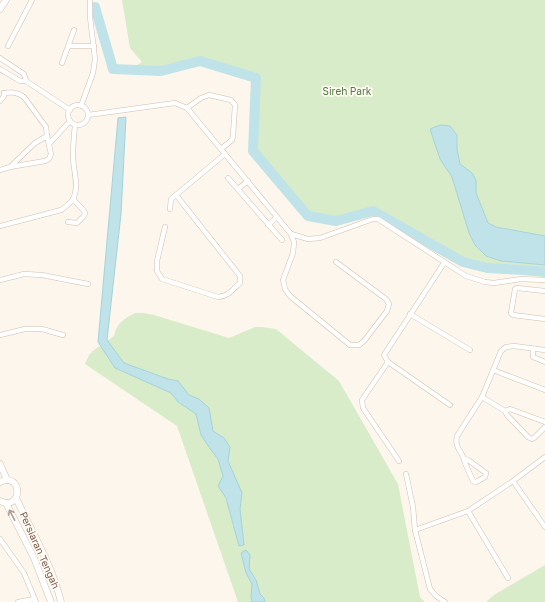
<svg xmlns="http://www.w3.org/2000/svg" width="545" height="602" viewBox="0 0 545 602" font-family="'Golos Text',sans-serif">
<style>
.green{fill:#d8ecc9}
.water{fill:#bfe3e8;stroke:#a5d3da}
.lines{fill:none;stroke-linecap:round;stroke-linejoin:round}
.river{stroke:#bfe3e8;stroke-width:10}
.street-casing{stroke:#d1beb0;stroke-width:5.5}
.secondary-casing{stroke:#d6c0b0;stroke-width:7}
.street{stroke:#fff;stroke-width:4.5}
.secondary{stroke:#fff;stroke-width:6}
.oneway{stroke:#af9d94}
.labels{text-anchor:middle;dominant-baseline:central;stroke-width:3.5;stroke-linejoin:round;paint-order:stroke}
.park-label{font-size:10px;fill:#537a41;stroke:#fffaf3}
.street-label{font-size:10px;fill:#7a5c4d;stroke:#fffaf3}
</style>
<rect width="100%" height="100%" fill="#fdf6ec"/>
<g class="green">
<polygon points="122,0 545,0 545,236 496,227 488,223 476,193 476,180 472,173 460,164 457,149 456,135 440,125 430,129 440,159 452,177 469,233 486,256 501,261 545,265 545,272 524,270 487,268 463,262 373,211 336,221 308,216 253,151 256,78 200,61 161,71 129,70 142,62 130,48"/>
<polygon points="135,313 143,313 154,315 229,338 255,327 262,327 276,329 339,381 398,484 420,597 425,602 238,602 177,426 85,364 89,355 94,350 114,336 116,329 120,323 126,318"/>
<polygon points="545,565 545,602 486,602 494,595"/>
</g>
<g class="water">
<polygon points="126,117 121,214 107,340 124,363 168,379 178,381 189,395 199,399 209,408 213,431 224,438 230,447 228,461 242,493 240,509 244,545 239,546 226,498 218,486 223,476 218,459 211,450 201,435 196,414 178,402 171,393 115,368 98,342 118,118"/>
<polygon points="440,125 450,126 457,135 457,149 460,164 472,173 476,180 476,193 488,223 496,227 545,236 545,265 501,261 486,256 475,245 469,233 452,177 440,159 430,129"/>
<polygon points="246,550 250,555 249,569 256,580 260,594 264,598 265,602 252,602 251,597 252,584 246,573 241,553"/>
</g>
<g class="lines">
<polyline class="river" points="95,7 113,69 161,71 200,61 256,78 253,151 308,216 336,221 373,211 463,262 487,268 524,270 545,272"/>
<defs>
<g id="street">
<polyline points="8,46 32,0"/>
<polyline points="69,46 94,46"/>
<polyline points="0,58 24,74 26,81"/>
<polyline points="62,63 74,30"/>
<polyline points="0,69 20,81 26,81 70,110"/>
<path d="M4,93C12,92 17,92 24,97L46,127L47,136"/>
<polyline points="0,101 4,96 4,93"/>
<circle cx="78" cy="115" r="10"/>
<polyline points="81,106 93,73 95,59 90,17 90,0"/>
<polyline points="187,108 201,98 209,95 231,100 235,105 233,136 232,140 221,149"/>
<polyline points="88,115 175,103 187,108 291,234 294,242 293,253 283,280 285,289 290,296 350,345 359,345 364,341 387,311 389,304 386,299 336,262"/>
<polyline points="49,144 70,121"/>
<polyline points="0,170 10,167 35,143 47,136 51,154 49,159 45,161 10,167"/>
<polyline points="228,178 282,240"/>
<polyline points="238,189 248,181"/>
<polyline points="170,209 171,199 225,154"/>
<polyline points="68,222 77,223 84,216 85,213 84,211 73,199"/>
<polyline points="268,225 277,217"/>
<path d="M0,226L61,210C66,206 72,203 74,197C79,185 73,169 73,156C73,146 74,135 75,125"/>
<path d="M165,227L157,261V271L162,279L218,297C229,296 232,290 240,283V276L176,195"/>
<polyline points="291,234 308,239 320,238 373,219 378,219 466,276 485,282 494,283 521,279 545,280"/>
<polyline points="444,263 384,355 388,362 450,405"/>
<polyline points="0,280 24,274 42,275 88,284"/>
<polyline points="545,291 517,288 515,289 511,313 513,315 545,319"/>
<polyline points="410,314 470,350"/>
<polyline points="0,335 25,329 42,329 63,335"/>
<polyline points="533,349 533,357 545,362"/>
<polyline points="388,362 362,400 363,408 399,461"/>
<polyline points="493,370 545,390"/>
<polyline points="482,397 505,411 507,415 528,437 532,439 534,438 545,427"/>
<polyline points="505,411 510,409 545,422"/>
<path d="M465,459L468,460L486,473L485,477L476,482L473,481L465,463C463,451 454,449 457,436L482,397L501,351L506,347L514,346L545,350"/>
<polyline points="406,474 413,507 415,530 430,589 436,596 445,602"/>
<polyline points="513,481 545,527"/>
<polyline points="468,511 508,578"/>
<polyline points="415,530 468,511 513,481 545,457"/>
<polyline points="0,539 24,573 36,602"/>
<polyline points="18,602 35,599"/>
</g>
<g id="secondary">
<polyline points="0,9 6,0"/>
<polyline points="0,464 7,480"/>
<path d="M0,482C23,471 23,512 0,501"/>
<path d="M16,498C32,532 52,565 61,602"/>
<polyline points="6,503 34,558 51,602"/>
</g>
</defs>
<use href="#street" class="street-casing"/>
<use href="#secondary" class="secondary-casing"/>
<use href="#street" class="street"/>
<use href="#secondary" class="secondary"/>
</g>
<defs><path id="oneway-shaft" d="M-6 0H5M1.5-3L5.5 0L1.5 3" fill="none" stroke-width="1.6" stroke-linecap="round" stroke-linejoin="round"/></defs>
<use class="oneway" href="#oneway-shaft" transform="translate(12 515) rotate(-118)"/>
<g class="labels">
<g class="park-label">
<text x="347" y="91">Sireh Park</text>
</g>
<g class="street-label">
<text transform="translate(40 550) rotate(66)">Persiaran Tengah</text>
</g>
</g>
</svg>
